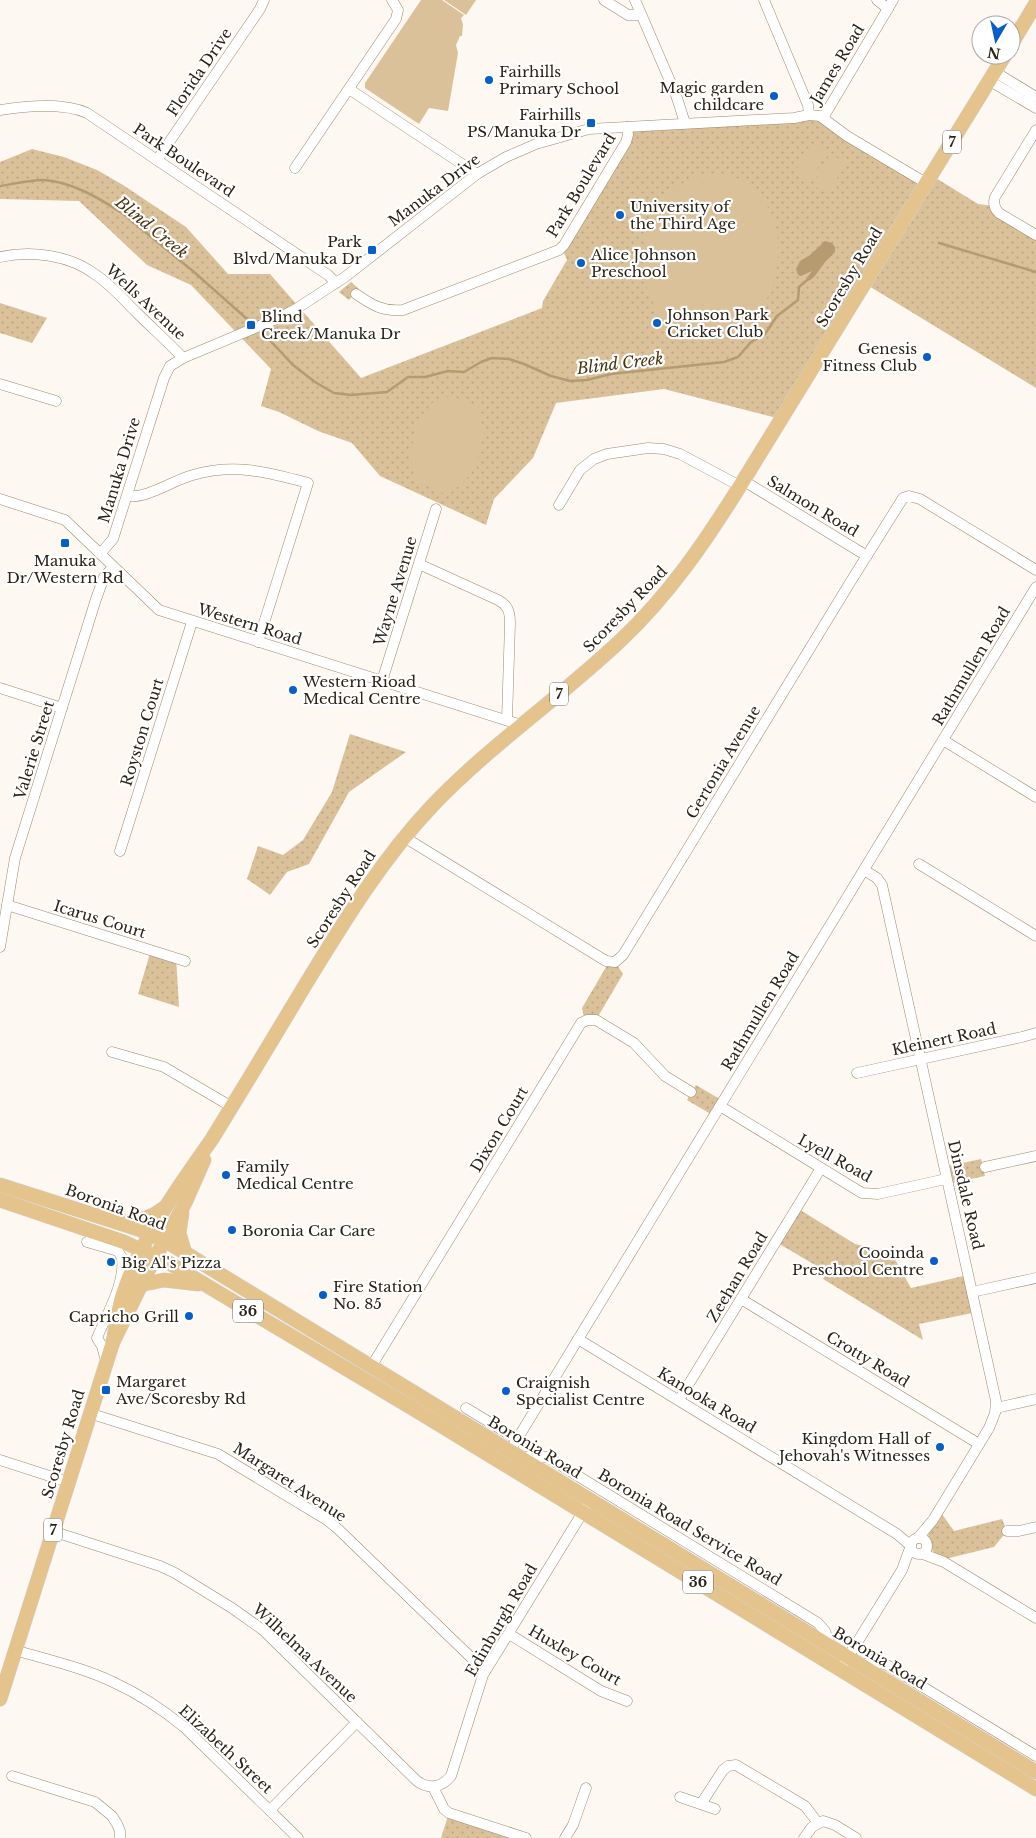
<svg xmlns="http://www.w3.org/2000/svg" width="1036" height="1838" viewBox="0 0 1036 1838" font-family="'Libre Baskerville',serif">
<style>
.park{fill:url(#park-dots)}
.pitch{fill:#dac19a}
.water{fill:#b79b70}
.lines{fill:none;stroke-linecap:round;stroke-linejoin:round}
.stream{stroke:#b79b70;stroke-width:2.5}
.minor-casing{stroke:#9e8a6c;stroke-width:11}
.major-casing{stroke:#d5d3d1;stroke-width:15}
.minor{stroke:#fff;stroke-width:10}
.major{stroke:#e4c38c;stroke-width:14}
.poi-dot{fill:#065fc9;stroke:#fff;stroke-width:2}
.labels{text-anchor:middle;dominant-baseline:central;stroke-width:4.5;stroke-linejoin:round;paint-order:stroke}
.shield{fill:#fff;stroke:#6b655d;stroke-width:1}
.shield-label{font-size:14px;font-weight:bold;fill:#2b2317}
.street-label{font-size:15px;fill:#2b2317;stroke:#fff}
.poi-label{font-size:15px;fill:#2b2317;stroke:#fff;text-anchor:start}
.water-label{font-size:16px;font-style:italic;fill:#483310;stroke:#fff}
</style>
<defs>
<pattern id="park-dots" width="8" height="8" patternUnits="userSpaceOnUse" patternTransform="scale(1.25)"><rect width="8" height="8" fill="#dac19a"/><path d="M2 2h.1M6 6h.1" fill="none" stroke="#bba684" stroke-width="1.8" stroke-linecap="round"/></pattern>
</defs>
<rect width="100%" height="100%" fill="#fdf8f2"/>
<g class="park">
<polygon points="809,115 914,176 931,175 978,204 994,206 1036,235 1036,388 864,283 781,419 664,389 556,403 533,458 494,499 486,525 380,476 352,443 318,431 279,412 261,406 271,369 191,285 147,265 79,201 0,199 0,162 32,149 64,157 97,170 123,185 186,227 228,274 270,274 361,378 542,308 543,301 567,260 562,248 626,142 627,127"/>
<polygon points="351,282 359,289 349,300 339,292"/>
<polygon points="0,303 47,318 32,343 0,333"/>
<polygon points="350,734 406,752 349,792 309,864 287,872 270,895 247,879 258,846 283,855 303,840 332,792"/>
<polygon points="151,950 176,958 179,1007 138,994"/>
<polygon points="609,962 615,962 623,974 596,1020 585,1021 582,1008"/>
<polygon points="696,1085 723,1101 714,1116 687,1100"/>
<polygon points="981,1159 985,1176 947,1184 944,1167"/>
<polygon points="797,1208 855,1244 891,1252 911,1288 968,1275 977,1312 919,1324 923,1340 823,1279 827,1272 776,1242"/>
<polygon points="939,1510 954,1531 1002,1519 1007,1531 994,1547 941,1560 926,1543 933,1520"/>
<polygon points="449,1813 510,1833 508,1838 441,1838"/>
</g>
<g class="pitch">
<polygon points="421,0 442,0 464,15 461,18 463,25 462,36 460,36 456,45 458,53 448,111 429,108 419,124 365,88 365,83"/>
<polygon points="444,0 476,0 466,15"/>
<polygon points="811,143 827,152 809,183 794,174"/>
<polygon points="830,154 846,163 828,194 813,185"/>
<path d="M719,173C759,179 782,218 778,257C776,285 764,315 739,330C681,364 638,303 643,249C645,232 652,217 661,203C675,184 695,174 719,173Z"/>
<polygon points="452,396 478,406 484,434 476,467 461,486 443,493 415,481 410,454 418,420 434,401"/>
</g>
<path class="water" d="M825,241L832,243L835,247V252C831,257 826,260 823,265C817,272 814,281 804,282L812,271L801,276L798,275L796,269L800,261L810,255Z"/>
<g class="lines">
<g class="stream">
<path d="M0,186C14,184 29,180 43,180C70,181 99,198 122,213L194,272L247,319"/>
<polyline points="939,243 1036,272"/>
<polyline points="264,334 293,365 315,382 334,393 351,395 387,392 408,377 425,377 448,371 464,372 481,362 492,358 509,359 524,364 551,376 570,381 587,380 611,374 724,362 738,357 751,342 765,334 777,316 798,300 799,287 806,281"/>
</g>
<defs>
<g id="minor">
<polyline points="604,0 628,15 641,15"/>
<polyline points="635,0 676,95 685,123"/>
<polyline points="764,0 808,105 809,115"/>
<polyline points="877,0 888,9"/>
<polyline points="995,72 1036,97"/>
<polyline points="990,81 1036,108"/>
<polyline points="349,89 477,174"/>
<path d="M0,110C26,106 62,102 87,113L328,275L336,283"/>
<polyline points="823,118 893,0"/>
<path d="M1036,130L995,197C993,203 994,208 999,213L1036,235"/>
<polyline points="157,160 260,9 264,0"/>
<polyline points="295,168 396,19 398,10 392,0"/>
<path d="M0,257C31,250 70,255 96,275C111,285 123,299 136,312C151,327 168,342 183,358"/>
<path d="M356,294C372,305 383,312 403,310L559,250L564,245L626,142L628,135L627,127"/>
<polyline points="0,384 56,401"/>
<polyline points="744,481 867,556"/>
<path d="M127,496C147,499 173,480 193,475C235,463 267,472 308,483L258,642"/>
<polyline points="0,499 65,520 159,610 521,725"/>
<polyline points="559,505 580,470 594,459 607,454 648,448 664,449 680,454 740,486"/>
<polyline points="100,554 113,539 164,378 170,366 183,358 281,317 296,309 345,277 477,174 506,157 536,144 589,129 794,118 809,115 820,116 847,136 926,183"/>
<path d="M419,564L498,600C508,605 510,612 510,623L507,720"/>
<polyline points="382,681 436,509"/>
<polyline points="0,688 62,708"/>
<polyline points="943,740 1036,797"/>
<polyline points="404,837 606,961 615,962 623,955 851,581 903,498 909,496 920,499 1036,570"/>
<polyline points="120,851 192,622"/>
<polyline points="919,864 1036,936"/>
<polyline points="864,870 877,878 882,885 996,1401 995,1413 989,1428 933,1520 918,1538"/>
<polyline points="7,905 185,961"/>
<polyline points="0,947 15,858 96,599 104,577 113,567"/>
<polyline points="112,1052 164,1067 232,1107"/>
<polyline points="857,1073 1022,1037 1036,1033"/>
<polyline points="720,1106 862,1193 878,1194 946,1179"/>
<polyline points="985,1167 1036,1156"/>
<path d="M87,1242L118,1251L122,1258C125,1285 107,1313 97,1338L102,1346L106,1361"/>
<polyline points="972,1292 1036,1278"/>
<polyline points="741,1299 979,1444"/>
<polyline points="578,1339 897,1534 910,1545"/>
<polyline points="371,1367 581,1023 587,1020 596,1020 634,1043 665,1076 691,1092"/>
<polyline points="679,1400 821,1168"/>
<polyline points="466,1408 517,1439"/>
<polyline points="996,1408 1036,1399"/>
<polyline points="89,1413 218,1454 327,1520 338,1529 485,1671"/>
<polyline points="510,1451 1036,587"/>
<polyline points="520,1457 547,1457 818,1623 825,1631 830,1646"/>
<polyline points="0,1460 68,1482"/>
<path d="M52,1531L160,1566L175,1573L232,1608L263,1630L417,1781C429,1790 442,1787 451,1776L483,1675L586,1507"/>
<polyline points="1007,1531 1019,1531 1036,1527"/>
<circle cx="919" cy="1546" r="8"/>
<polyline points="923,1554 944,1562 1036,1618"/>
<polyline points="509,1634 601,1691 627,1701"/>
<path d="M15,1650C48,1660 85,1668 115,1683C139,1694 163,1710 184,1727L298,1838"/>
<polyline points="845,1662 902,1570 910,1548"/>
<polyline points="860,1664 881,1663 887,1665 1036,1756"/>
<polyline points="12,1776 95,1802 112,1816 117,1824 120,1831 120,1838"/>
<polyline points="433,1787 444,1809 449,1813 526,1838"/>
<polyline points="680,1797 715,1809"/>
<polyline points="701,1804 723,1770 728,1766 736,1765 805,1806 818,1823"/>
<polyline points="270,1810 357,1722"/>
<polyline points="565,1838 573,1825 586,1788"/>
<polyline points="804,1838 812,1827 823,1821 835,1825 856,1838"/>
</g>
<g id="major">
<polyline points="1011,45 1036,3"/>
<polyline points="0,1185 138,1229 164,1240 1036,1772"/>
<polyline points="0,1200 124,1242 169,1263 417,1411 1036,1789"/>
<polyline points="182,1213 179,1233 185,1253"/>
<path d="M124,1222C140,1221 151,1218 164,1208"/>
<polyline points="140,1285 164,1280 198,1284"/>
<path d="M113,1342C116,1326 118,1309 123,1294C142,1237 178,1187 212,1139C244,1087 276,1034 307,982C345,920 382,859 432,806C490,745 560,698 621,640C669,595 705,542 740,486L1005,55"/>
<polyline points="0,1699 113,1342 150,1267 185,1203 204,1160"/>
</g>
</defs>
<use href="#minor" class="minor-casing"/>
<use href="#major" class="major-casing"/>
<use href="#minor" class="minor"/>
<use href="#major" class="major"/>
</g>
<g class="poi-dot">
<circle cx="489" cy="80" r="5"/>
<circle cx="774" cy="96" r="5"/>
<rect x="586" y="118" width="10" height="10" rx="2.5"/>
<circle cx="620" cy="215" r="5"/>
<rect x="367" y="245" width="10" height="10" rx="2.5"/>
<circle cx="581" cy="263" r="5"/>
<circle cx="657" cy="323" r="5"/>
<rect x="246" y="320" width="10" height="10" rx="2.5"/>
<circle cx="927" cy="357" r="5"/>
<rect x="60" y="538" width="10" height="10" rx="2.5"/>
<circle cx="293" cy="690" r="5"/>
<circle cx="226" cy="1175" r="5"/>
<circle cx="232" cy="1230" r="5"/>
<circle cx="934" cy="1261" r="5"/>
<circle cx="111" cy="1262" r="5"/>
<circle cx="323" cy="1295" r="5"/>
<circle cx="189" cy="1316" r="5"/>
<rect x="101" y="1385" width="10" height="10" rx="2.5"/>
<circle cx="506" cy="1391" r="5"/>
<circle cx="940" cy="1447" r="5"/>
</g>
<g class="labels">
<g class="shield">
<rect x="943" y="130.5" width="18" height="23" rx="4"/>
<rect x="550" y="682.5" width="18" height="23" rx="4"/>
<rect x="233" y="1299.5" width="30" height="23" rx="4"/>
<rect x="44" y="1518.5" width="18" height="23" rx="4"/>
<rect x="683" y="1570.5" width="30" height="23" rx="4"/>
</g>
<g class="shield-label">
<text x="952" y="142">7</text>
<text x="559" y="694">7</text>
<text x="248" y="1311">36</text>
<text x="53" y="1530">7</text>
<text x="698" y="1582">36</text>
</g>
<g class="street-label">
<text transform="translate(837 64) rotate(-59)">James Road</text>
<text transform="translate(199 72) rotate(-56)">Florida Drive</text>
<text transform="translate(184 160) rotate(34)">Park Boulevard</text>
<text transform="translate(581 185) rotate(-59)">Park Boulevard</text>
<text transform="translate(434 190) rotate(-37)">Manuka Drive</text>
<text transform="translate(849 277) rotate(-59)">Scoresby Road</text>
<text transform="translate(146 302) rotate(43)">Wells Avenue</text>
<text transform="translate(119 470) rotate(-73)">Manuka Drive</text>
<text transform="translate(813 506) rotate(31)">Salmon Road</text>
<text transform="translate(395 591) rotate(-73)">Wayne Avenue</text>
<text transform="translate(625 609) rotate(-46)">Scoresby Road</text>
<text transform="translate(250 624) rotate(17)">Western Road</text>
<text transform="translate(971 666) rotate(-59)">Rathmullen Road</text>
<text transform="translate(142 732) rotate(-73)">Royston Court</text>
<text transform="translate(34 750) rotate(-73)">Valerie Street</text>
<text transform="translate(723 762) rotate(-59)">Gertonia Avenue</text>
<text transform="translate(341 899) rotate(-57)">Scoresby Road</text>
<text transform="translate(100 919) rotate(17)">Icarus Court</text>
<text transform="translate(760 1011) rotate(-59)">Rathmullen Road</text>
<text transform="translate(944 1039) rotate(-12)">Kleinert Road</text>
<text transform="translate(499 1129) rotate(-59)">Dixon Court</text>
<text transform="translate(835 1158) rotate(29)">Lyell Road</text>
<text transform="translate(966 1195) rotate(77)">Dinsdale Road</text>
<text transform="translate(116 1207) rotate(20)">Boronia Road</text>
<text transform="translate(737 1277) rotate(-59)">Zeehan Road</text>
<text transform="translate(868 1359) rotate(31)">Crotty Road</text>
<text transform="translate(707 1400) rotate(31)">Kanooka Road</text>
<text transform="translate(63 1444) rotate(-73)">Scoresby Road</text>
<text transform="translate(535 1447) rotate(31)">Boronia Road</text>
<text transform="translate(290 1482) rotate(33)">Margaret Avenue</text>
<text transform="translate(690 1527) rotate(31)">Boronia Road Service Road</text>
<text transform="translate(501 1620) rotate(-60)">Edinburgh Road</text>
<text transform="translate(305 1653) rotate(43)">Wilhelma Avenue</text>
<text transform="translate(575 1655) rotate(30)">Huxley Court</text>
<text transform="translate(880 1658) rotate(31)">Boronia Road</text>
<text transform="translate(226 1749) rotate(43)">Elizabeth Street</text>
</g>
<g class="poi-label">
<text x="499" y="71">Fairhills<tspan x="499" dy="17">Primary School</tspan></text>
<text x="764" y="87" text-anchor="end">Magic garden<tspan x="764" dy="17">childcare</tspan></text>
<text x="581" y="114" text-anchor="end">Fairhills<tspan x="581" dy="17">PS/Manuka Dr</tspan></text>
<text x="630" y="206">University of<tspan x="630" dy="17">the Third Age</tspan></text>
<text x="362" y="241" text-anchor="end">Park<tspan x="362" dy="17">Blvd/Manuka Dr</tspan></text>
<text x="591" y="254">Alice Johnson<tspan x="591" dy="17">Preschool</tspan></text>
<text x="667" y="314">Johnson Park<tspan x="667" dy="17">Cricket Club</tspan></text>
<text x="261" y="316">Blind<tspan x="261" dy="17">Creek/Manuka Dr</tspan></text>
<text x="917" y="348" text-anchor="end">Genesis<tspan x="917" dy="17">Fitness Club</tspan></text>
<text x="65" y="560" text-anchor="middle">Manuka<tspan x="65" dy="17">Dr/Western Rd</tspan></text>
<text x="303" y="681">Western Rioad<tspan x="303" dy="17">Medical Centre</tspan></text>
<text x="236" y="1166">Family<tspan x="236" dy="17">Medical Centre</tspan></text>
<text x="242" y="1230">Boronia Car Care</text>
<text x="924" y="1252" text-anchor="end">Cooinda<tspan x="924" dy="17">Preschool Centre</tspan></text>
<text x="121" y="1262">Big Al's Pizza</text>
<text x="333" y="1286">Fire Station<tspan x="333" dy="17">No. 85</tspan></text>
<text x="179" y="1316" text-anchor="end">Capricho Grill</text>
<text x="116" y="1381">Margaret<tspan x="116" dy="17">Ave/Scoresby Rd</tspan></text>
<text x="516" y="1382">Craignish<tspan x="516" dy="17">Specialist Centre</tspan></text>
<text x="930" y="1438" text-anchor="end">Kingdom Hall of<tspan x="930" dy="17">Jehovah's Witnesses</tspan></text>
</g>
<g class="water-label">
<text transform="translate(152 227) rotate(39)">Blind Creek</text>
<text transform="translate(620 363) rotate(-7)">Blind Creek</text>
</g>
</g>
<g transform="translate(996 40) rotate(189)"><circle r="24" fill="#ffffff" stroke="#aaa7a2"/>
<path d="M0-4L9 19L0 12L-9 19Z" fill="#065fc9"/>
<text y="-8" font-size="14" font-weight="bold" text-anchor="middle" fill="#2b2317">N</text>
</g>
</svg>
